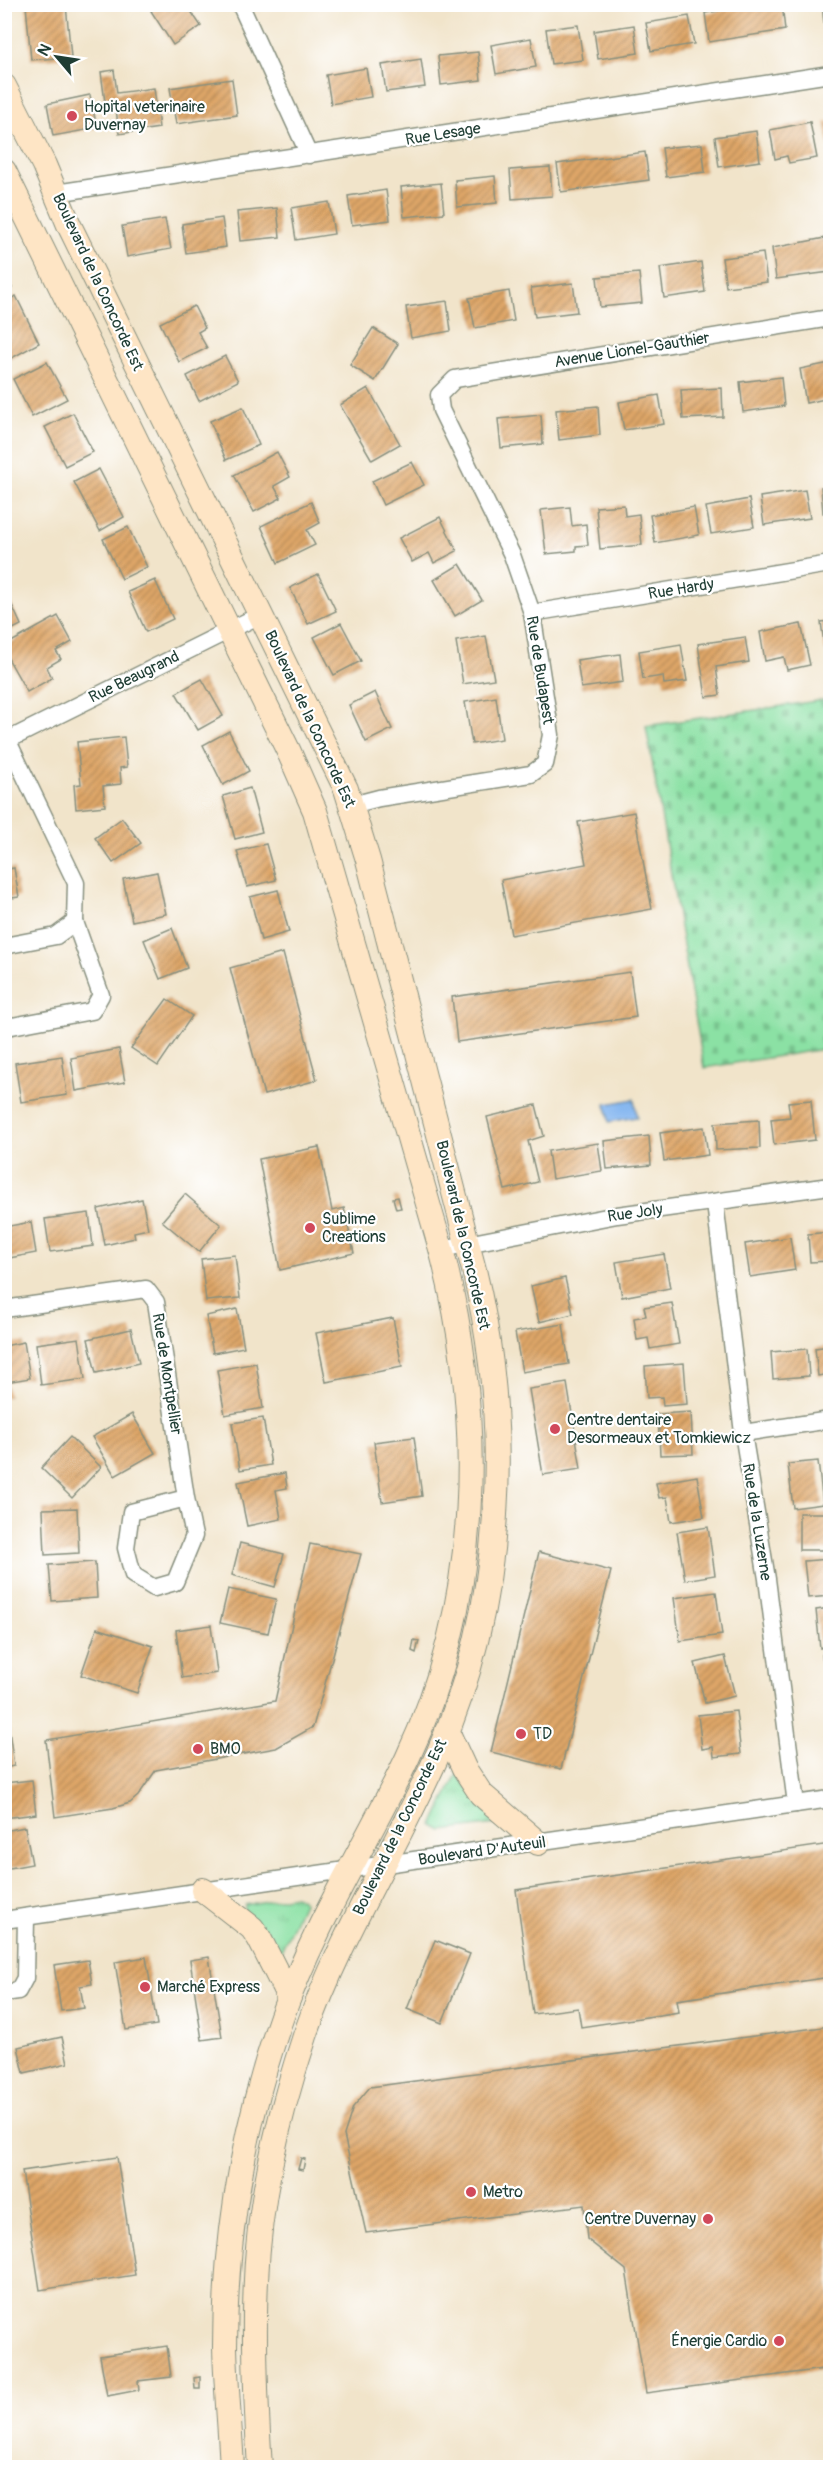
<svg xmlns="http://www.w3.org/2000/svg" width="835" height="2472" viewBox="0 0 835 2472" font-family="Pangolin,sans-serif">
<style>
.grass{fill:url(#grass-tufts);stroke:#558f6c;stroke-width:1.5}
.cemetery{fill:url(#cemetery-stones);stroke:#558f6c;stroke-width:1.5}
.water{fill:#84b6f0;stroke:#527a92;stroke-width:1.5}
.building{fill:url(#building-hatch)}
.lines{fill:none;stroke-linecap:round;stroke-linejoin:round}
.street-casing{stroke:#88907f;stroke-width:19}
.secondary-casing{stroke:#88907f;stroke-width:26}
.street{stroke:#fff;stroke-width:16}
.secondary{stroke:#fee5c5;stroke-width:24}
.poi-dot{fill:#d1495b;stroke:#fff;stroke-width:2}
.labels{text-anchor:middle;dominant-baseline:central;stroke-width:4.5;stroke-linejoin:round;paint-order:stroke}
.poi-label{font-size:16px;fill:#1f3d34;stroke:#fff;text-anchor:start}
.street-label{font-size:16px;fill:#1f3d34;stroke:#fff}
</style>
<defs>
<pattern id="grass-tufts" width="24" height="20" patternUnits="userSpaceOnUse" patternTransform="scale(1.5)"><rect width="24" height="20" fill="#8be1a4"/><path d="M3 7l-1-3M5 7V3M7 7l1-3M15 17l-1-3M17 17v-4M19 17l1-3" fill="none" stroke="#78c28e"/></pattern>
<pattern id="cemetery-stones" width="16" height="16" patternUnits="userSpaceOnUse" patternTransform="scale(1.5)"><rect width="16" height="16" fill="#8be1a4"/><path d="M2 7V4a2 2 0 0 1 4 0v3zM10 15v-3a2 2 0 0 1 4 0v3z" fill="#78c28e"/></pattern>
<pattern id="building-hatch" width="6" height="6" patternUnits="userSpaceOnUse" patternTransform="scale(1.5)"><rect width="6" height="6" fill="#dea667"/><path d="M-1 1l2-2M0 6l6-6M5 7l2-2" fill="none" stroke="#b38856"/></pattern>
</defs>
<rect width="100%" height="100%" fill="#fff"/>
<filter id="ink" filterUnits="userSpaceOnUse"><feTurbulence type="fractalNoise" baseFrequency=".0167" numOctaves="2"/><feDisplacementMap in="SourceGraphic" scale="12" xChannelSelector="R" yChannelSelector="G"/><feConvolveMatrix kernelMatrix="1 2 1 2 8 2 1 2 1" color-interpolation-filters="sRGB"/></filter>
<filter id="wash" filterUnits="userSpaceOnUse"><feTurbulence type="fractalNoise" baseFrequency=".008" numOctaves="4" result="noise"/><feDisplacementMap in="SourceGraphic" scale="24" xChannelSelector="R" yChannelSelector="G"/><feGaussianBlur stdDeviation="1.35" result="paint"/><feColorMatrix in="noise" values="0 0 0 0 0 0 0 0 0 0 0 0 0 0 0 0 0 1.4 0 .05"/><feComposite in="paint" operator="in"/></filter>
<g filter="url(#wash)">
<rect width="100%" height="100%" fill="#f1e4ca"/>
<g class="grass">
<polygon points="457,1774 495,1820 495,1824 442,1831 433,1826"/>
<polygon points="295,1896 302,1899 303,1903 279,1955 244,1910 245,1905"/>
</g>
<polygon class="cemetery" points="830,699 830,1048 704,1068 646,726"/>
<polygon class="water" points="634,1099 637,1117 609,1122 606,1104"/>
<g id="blocks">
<g class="building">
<polygon points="161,4 186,4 201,26 173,45 151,11"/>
<polygon points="762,4 782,4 785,30 709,42 705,13"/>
<polygon points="822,4 830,4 830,23 824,24"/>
<polygon points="26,5 66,5 71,57 31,60"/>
<polygon points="689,16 694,44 651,51 646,23"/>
<polygon points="578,25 583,60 551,64 546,29"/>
<polygon points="634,25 638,53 598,59 594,31"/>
<polygon points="531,38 536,67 496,74 491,45"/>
<polygon points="478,52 481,80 441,85 438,56"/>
<polygon points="421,59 425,87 386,92 382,65"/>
<polygon points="366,68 371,97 331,104 326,75"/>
<polygon points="114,70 117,93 154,88 159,128 119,134 115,100 105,102 101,72"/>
<polygon points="232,79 237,115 176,124 170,88"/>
<polygon points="90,95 97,128 53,136 47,104"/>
<polygon points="830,121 830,146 829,146 825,122"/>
<polygon points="810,122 817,158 789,163 787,156 775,159 770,130"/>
<polygon points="756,131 760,161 719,167 715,137"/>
<polygon points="702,144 705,172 666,177 662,148"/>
<polygon points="645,152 649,180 561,192 557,164"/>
<polygon points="550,167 552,196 512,199 510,170"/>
<polygon points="495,176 497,203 457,207 455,180"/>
<polygon points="441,183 444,213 404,217 401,187"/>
<polygon points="386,190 390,220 352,225 348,196"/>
<polygon points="329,202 334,234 296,240 291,208"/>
<polygon points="277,208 280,237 240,241 237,212"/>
<polygon points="222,218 226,247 186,253 182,224"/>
<polygon points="165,219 171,249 127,257 122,226"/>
<polygon points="825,238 830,272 776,279 772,248"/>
<polygon points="763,253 767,282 726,287 722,258"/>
<polygon points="701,262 705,292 664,298 660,268"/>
<polygon points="4,273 12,288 4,292"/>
<polygon points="639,273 642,303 600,307 597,277"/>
<polygon points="573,283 577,312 535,317 531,288"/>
<polygon points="509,291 514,321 475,328 469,298"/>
<polygon points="16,296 39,343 10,359 4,348 4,302"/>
<polygon points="447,301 451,331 411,338 406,307"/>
<polygon points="194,306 205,328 198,332 207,348 179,362 160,323"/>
<polygon points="373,328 398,344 375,381 350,365"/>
<polygon points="225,356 238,381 199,401 187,376"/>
<polygon points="47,362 67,399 32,417 13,379"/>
<polygon points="830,363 830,398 806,403 800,369"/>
<polygon points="781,377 784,406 743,412 740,382"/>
<polygon points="368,388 400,444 372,460 340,405"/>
<polygon points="722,388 723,417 683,419 681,390"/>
<polygon points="659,395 664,424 624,430 619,402"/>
<polygon points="598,406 600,435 559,440 556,410"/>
<polygon points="243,407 259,445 226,460 210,421"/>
<polygon points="73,413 93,452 65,466 45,427"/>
<polygon points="541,415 543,444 501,448 498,419"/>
<polygon points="277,452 290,477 274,486 281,498 254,512 234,475"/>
<polygon points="412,462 424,485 383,505 372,481"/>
<polygon points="99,469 124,517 100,531 74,482"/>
<polygon points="830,486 830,513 823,513 821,487"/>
<polygon points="805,490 810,518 764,525 760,497"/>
<polygon points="749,499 754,527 711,534 706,507"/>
<polygon points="311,502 320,523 307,530 315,545 278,563 261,526"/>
<polygon points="624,505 625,516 639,514 642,545 600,549 596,507"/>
<polygon points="570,507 572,526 586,524 588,545 576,546 576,551 546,554 541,510"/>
<polygon points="694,507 699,535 655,543 650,515"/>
<polygon points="440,517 457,551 434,563 429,553 412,562 399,538"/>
<polygon points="128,527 147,567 122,579 103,539"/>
<polygon points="460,564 482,600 455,616 434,580"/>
<polygon points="318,574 336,611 308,624 290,588"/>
<polygon points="155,580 173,619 146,632 128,592"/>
<polygon points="5,590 21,625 5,633"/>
<polygon points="58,616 72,642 56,651 61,659 47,667 52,678 27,692 4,651 4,646"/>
<polygon points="830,621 830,650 825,651 821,622"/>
<polygon points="341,623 361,661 334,675 314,637"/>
<polygon points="801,624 810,665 787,670 784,657 765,661 760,632"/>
<polygon points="486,636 494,679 463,684 456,641"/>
<polygon points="745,637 749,662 716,667 720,695 706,697 698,644"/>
<polygon points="681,644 687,681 664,684 663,676 643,679 639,651"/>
<polygon points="620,654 623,682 581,688 577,660"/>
<polygon points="202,679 223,716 198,730 176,693"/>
<polygon points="375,692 392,729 366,742 349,705"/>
<polygon points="496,697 502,739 472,744 465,702"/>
<polygon points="229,731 249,771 223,785 203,745"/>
<polygon points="124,737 127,767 120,768 121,784 103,786 105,806 76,809 74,785 81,784 77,742"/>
<polygon points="250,788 262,832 235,839 223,796"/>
<polygon points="634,812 652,909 511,935 501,880 586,864 578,822"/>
<polygon points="122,818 141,843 113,863 95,838"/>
<polygon points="266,844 276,880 247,887 237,851"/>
<polygon points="14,868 19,897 4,899 4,870"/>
<polygon points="157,872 166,914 132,921 123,879"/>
<polygon points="278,890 289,932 261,940 250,897"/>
<polygon points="172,928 187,968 160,979 144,940"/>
<polygon points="283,953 317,1080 264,1095 230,968"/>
<polygon points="630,972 636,1017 457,1042 452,997"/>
<polygon points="167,999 192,1016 158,1066 131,1048"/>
<polygon points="119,1049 125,1082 76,1091 71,1058"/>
<polygon points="62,1056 67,1095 21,1102 15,1063"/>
<polygon points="811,1100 815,1140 774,1145 771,1119 790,1117 788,1102"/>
<polygon points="536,1105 544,1136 528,1141 538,1182 505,1190 487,1117"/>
<polygon points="759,1120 760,1148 716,1150 715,1123"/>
<polygon points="704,1127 708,1155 664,1161 660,1133"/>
<polygon points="649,1136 651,1165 607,1169 604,1141"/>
<polygon points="598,1143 602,1171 552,1179 548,1151"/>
<polygon points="319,1147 332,1211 344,1208 354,1253 280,1270 259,1159"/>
<polygon points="185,1194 221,1225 199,1252 162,1221"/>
<polygon points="398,1197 401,1208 396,1209 393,1198"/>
<polygon points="142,1199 148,1229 134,1232 135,1238 105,1245 98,1209"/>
<polygon points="89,1213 93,1246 50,1252 45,1219"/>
<polygon points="31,1222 36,1253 4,1259 4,1227"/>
<polygon points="830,1232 830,1261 810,1262 808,1234"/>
<polygon points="790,1237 795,1270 750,1277 745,1244"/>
<polygon points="664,1254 670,1288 622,1297 616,1262"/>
<polygon points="235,1255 240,1298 206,1301 201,1259"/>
<polygon points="565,1278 573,1314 539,1322 531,1286"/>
<polygon points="672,1303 679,1344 650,1349 648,1338 637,1340 634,1318 646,1316 644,1307"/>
<polygon points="237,1309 244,1347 213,1353 206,1316"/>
<polygon points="393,1318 402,1367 326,1382 316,1333"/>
<polygon points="563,1324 569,1364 522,1372 515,1332"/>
<polygon points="131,1329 139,1363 96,1373 88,1339"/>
<polygon points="79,1338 85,1379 41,1385 36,1344"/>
<polygon points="24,1342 30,1378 6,1382 9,1397 4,1397 4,1346"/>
<polygon points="830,1346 830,1374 818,1376 815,1348"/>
<polygon points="807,1349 809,1376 773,1379 771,1352"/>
<polygon points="256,1363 263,1408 225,1415 217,1370"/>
<polygon points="684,1363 687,1404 663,1406 662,1397 647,1398 645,1366"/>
<polygon points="567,1383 581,1469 543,1475 529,1389"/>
<polygon points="691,1412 693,1454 660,1455 658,1414"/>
<polygon points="132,1414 155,1453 115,1476 92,1437"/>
<polygon points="263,1418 271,1465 240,1470 232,1423"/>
<polygon points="70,1437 101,1467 72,1498 41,1468"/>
<polygon points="414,1437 422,1496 382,1502 374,1442"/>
<polygon points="818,1461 823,1504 793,1508 788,1464"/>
<polygon points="285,1473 287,1488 276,1490 281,1519 247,1526 238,1482"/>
<polygon points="697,1476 704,1517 671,1522 667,1497 659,1498 656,1483"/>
<polygon points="77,1508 79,1553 45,1555 43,1509"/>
<rect x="799" y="1513" width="31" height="37"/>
<polygon points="708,1527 715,1575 685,1580 677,1532"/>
<polygon points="240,1543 284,1554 275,1587 232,1575"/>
<polygon points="310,1544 361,1554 313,1727 276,1748 156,1770 138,1796 130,1803 113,1808 55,1817 46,1740 275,1701"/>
<polygon points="539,1552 611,1571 561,1769 491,1752"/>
<polygon points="830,1559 830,1596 808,1598 804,1561"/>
<polygon points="95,1562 97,1598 52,1601 49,1565"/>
<polygon points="228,1589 276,1599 268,1633 220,1623"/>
<polygon points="716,1592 722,1635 680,1641 674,1598"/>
<polygon points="830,1608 830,1646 820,1648 816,1610"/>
<polygon points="211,1625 217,1673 182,1678 176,1630"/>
<polygon points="97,1628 153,1646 137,1693 81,1675"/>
<polygon points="414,1640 419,1641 416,1653 412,1651"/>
<polygon points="830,1654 830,1691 827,1691 822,1655"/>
<polygon points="725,1656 735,1696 705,1703 695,1663"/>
<polygon points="736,1711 741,1754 714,1757 713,1747 702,1749 698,1715"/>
<polygon points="9,1730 14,1766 4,1768 4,1731"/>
<polygon points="32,1780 36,1814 4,1818 4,1783"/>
<polygon points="25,1827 32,1864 4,1869 4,1831"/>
<polygon points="830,1844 830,1977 677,2000 679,2012 581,2027 578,2008 533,2014 516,1890"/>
<polygon points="435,1940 470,1954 442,2023 407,2009"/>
<polygon points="146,1957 157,2025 126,2030 115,1962"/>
<polygon points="209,1957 222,2037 202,2040 190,1960"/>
<polygon points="88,1960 92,1984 80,1986 84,2008 61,2011 54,1965"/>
<polygon points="830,2026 830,2368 646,2393 626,2270 587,2239 584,2205 366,2233 344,2135 353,2107 370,2087"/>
<polygon points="62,2037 68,2063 24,2073 18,2047"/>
<polygon points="117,2157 135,2275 40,2290 22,2171"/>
<polygon points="301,2158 305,2159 303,2170 298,2169"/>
<polygon points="167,2346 171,2377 138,2381 139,2390 107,2396 100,2356"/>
<polygon points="200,2377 200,2389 195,2389 194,2378"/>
</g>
</g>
</g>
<g filter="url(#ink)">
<use href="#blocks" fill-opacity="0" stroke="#88907f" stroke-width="1.5"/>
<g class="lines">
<defs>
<g id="street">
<polyline points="240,4 309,155"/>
<polyline points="56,193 830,74"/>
<polyline points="532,613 830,564"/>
<polyline points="4,733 76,883 75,922 101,995 92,1011 12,1026 4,1023"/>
<polyline points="8,740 260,615"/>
<polyline points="352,805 379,798 531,774 545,764 551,735 532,613 512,555 441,410 439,395 455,379 830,318"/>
<polyline points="4,946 56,936 75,922"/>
<polyline points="715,1203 743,1433 767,1579 796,1804"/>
<polyline points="441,1249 617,1215 830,1186"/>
<polyline points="4,1309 146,1289 156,1302 186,1498 194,1536 175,1582 154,1588 133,1575 126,1548 131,1512 186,1498"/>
<polyline points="743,1433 830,1420"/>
<polyline points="4,1920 830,1799"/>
<polyline points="4,1993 18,1991 25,1978 26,1917"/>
</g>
<g id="secondary">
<path d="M4,86L44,165L69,225L346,789L368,860L474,1270C512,1428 504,1604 438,1754C396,1849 339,1937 305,2036C279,2114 259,2198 256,2280C253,2343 256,2405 260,2468"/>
<path d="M4,171L289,752L315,811L441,1249C485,1416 482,1600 407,1759C366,1845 314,1925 282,2016C245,2121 225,2235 225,2347C226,2387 230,2427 232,2468"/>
<polyline points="447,1731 464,1768 481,1794 538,1843"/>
<polyline points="203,1890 252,1928 259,1938 289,1997"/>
</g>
</defs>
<use href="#street" class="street-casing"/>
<use href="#secondary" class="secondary-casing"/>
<use href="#street" class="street"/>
<use href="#secondary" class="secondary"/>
</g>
</g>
<g class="poi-dot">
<circle cx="72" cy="116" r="6"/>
<circle cx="310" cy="1228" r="6"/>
<circle cx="555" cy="1429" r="6"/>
<circle cx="521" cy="1734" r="6"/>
<circle cx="198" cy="1749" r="6"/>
<circle cx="145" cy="1987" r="6"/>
<circle cx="471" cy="2192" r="6"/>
<circle cx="708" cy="2219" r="6"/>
<circle cx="779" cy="2341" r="6"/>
</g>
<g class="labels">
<g class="poi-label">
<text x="84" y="107">Hopital veterinaire<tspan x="84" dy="18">Duvernay</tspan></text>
<text x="322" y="1219">Sublime<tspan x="322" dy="18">Creations</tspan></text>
<text x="567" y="1420">Centre dentaire<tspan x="567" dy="18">Desormeaux et Tomkiewicz</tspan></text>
<text x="533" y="1734">TD</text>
<text x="210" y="1749">BMO</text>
<text x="157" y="1987">Marché Express</text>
<text x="483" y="2192">Metro</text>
<text x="696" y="2219" text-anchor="end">Centre Duvernay</text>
<text x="767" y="2341" text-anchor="end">Énergie Cardio</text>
</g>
<g class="street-label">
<text transform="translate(443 134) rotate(-9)">Rue Lesage</text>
<text transform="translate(98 282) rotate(65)">Boulevard de la Concorde Est</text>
<text transform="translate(632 350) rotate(-9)">Avenue Lionel-Gauthier</text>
<text transform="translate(681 589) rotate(-9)">Rue Hardy</text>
<text transform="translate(540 670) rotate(81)">Rue de Budapest</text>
<text transform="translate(134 677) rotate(-26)">Rue Beaugrand</text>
<text transform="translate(310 719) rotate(65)">Boulevard de la Concorde Est</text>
<text transform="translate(635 1213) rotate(-8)">Rue Joly</text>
<text transform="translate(463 1235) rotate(77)">Boulevard de la Concorde Est</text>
<text transform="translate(167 1374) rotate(81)">Rue de Montpellier</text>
<text transform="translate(757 1522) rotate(81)">Rue de la Luzerne</text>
<text transform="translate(400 1827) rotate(-64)">Boulevard de la Concorde Est</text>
<text transform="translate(482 1851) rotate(-8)">Boulevard D'Auteuil</text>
</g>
</g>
<rect width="835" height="2472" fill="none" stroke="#fff" stroke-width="24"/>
<g transform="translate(57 57) rotate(299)" stroke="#ffffff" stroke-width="4.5" paint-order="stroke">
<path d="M0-4.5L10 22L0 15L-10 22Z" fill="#1f3d34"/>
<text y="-9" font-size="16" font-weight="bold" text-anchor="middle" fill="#1f3d34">N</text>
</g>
</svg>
